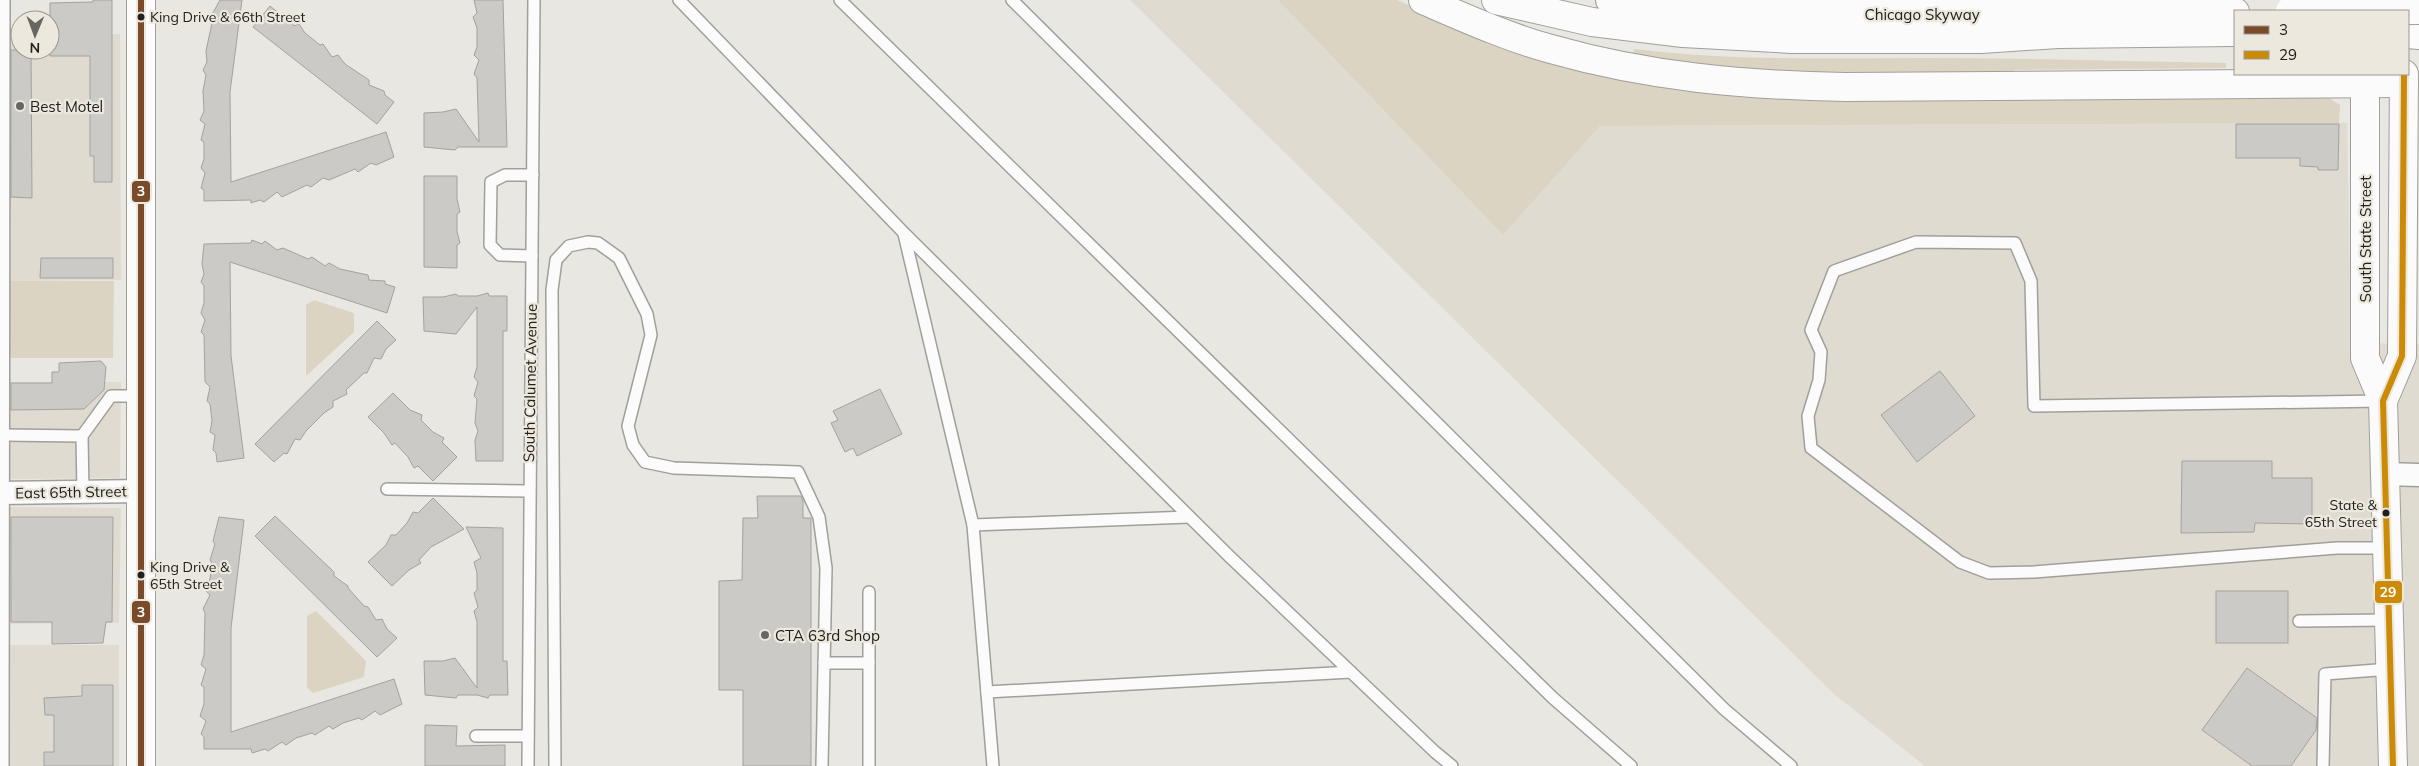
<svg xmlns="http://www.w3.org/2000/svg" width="2419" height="766" viewBox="0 0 2419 766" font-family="Mulish,sans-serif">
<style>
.built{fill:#dfdbd1}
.green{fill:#dcd4c3}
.building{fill:#cbcac6;stroke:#a3a29e}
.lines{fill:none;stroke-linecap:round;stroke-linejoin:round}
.lane-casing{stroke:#a09f9b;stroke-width:14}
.street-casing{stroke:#a09f9b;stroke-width:25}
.secondary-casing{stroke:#a09f9b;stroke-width:30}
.highway-casing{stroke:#a09f9b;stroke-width:30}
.lane{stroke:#fcfbfb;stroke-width:11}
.street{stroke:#fcfbfb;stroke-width:22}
.secondary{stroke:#fcfbfb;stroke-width:28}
.highway{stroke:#fcfbfb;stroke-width:28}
.highway-bridge-casing{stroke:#a09f9b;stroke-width:30;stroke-linecap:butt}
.highway-bridge{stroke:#fcfbfb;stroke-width:28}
.bus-1-casing{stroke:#ece8de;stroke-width:10}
.bus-2-casing{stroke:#ece8de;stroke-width:10}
.bus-1{stroke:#7a4b2a;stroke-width:6}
.bus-2{stroke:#cc8b06;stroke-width:6}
.bus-dot{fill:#22201d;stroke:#ece8de;stroke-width:2}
.poi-dot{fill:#676662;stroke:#ece8de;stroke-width:2}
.labels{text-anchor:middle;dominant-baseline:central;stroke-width:4.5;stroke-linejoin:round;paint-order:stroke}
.bus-label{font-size:14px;fill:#22201d;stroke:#ece8de;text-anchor:start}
.street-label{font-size:15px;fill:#22201d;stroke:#ece8de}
.poi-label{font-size:15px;fill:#22201d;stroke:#ece8de;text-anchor:start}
.line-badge{stroke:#ece8de;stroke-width:2}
.badge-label{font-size:14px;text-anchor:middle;font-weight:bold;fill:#fff}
</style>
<rect width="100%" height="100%" fill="#e8e7e2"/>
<g class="built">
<polygon points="1130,0 1278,0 1503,235 1600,126 2347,123 2351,343 2419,344 2419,766 1925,766 1834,694"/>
<polygon points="4,34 20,34 20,50 50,50 50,34 120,34 121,280 4,281"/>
<polygon points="3,382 121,382 120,478 3,479"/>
<polygon points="3,507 121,508 119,623 3,624"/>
<rect x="3" y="645" width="116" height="121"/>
</g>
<g class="green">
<polygon points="1278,0 1397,0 1443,20 1550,61 1613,78 1671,89 1752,98 2324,95 2340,105 2339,123 1600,126 1503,235"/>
<path d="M1634,49C1730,61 1827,58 1924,58C2025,58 2126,61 2226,63V68L2014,70L2013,73L1748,72L1633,55Z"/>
<polygon points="7,281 114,281 113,358 8,358"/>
<polygon points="314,300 354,313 354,332 306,376 306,305"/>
<polygon points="316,611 366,661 364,677 313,693 307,687 307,616"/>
</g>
<g class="building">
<polygon points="93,0 112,0 112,182 94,182 94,156 90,156 90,56 50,56 50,3 93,2"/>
<polygon points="220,0 242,0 230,92 231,182 386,132 394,157 376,165 371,163 358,172 355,169 329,180 323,178 311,187 307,185 282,197 277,192 264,202 260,200 251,203 251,200 204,201 204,190 201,188 205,173 201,168 204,159 204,142 201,140 205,124 200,120 204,111 203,91 206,75 203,70 207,62 206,51 212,23 209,20"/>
<polygon points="474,0 503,0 507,147 458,147 455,150 424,147 424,113 443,112 456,109 479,142 477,78 474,74 479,60 474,55 477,47 477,28 473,17 477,13"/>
<polygon points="270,6 280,14 284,13 294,26 299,24 305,33 320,45 323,44 332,57 338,55 345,64 369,80 369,85 384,91 385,95 394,102 377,124 253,27"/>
<polygon points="11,50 31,50 32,198 11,197"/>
<polygon points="2236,124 2339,124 2338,170 2318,170 2318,167 2300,166 2300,158 2236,158"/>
<polygon points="424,176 457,176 457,199 460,212 457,214 457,232 460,243 457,245 457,268 424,267"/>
<polygon points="252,240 262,244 265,241 277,250 283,248 308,259 312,257 325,266 329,263 340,269 368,275 369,280 385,281 385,284 395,287 387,313 230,262 231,356 244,458 217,462 216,453 213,450 215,435 210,432 212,421 210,404 207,401 210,387 205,382 204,335 201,332 205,320 201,313 204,303 204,286 201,282 204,274 202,264 204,244 251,243"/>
<polygon points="41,258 113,258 113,278 40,278"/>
<polygon points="488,293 489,296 507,296 507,331 503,331 503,461 476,461 475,440 478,431 475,423 477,399 474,396 478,382 474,377 477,367 477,307 456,334 424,331 423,297 443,297 456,294 458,296 477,296"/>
<polygon points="377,321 396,340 386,349 381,359 374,358 367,373 364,373 346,390 347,394 333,401 333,407 324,413 306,431 300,440 295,439 287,454 284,453 274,462 255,444"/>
<polygon points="101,361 106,367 104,390 84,409 11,410 11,383 52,383 52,372 59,372 59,363"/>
<polygon points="1940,371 1975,416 1917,462 1881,415"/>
<polygon points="880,389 902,434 857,456 853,448 845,452 831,423 838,420 833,411"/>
<polygon points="393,393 410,410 422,415 421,420 433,432 444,438 442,442 457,457 433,481 418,466 414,468 408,457 395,443 392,445 384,433 368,417"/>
<polygon points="2182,461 2272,461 2272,478 2312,478 2312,524 2255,523 2254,532 2181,533"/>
<polygon points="757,496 801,496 803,501 803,518 811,518 811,766 743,766 743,690 719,690 719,581 742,580 743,518 758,518"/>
<polygon points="433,498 464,529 431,547 419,560 421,563 409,570 392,586 368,562 386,545 391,535 396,535 407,523 413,512 418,513"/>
<polygon points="275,516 334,572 334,576 348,586 348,588 364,606 368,607 376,620 382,619 387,629 397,638 377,657 255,536"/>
<polygon points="11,517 113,517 112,622 106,622 103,643 52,644 52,622 11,622"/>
<polygon points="219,517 244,520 231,628 231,732 394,679 402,704 380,715 375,711 362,720 359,718 343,723 333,729 329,726 315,735 312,733 296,738 286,745 282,742 268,751 265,749 252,753 251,749 204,749 204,737 201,734 206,721 200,716 204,704 204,687 201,685 206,669 201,665 204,655 205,613 203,609 210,595 205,590 210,579 212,563 210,560 215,544 213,541"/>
<polygon points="466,527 503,528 503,661 507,661 508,695 490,695 488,698 477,695 458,695 456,698 425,695 424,661 443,661 455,658 477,688 477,622 474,611 478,607 474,593 477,590 477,573 474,562 481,558"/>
<rect x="2216" y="591" width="72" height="52"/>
<polygon points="2247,668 2317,718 2316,730 2291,766 2252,766 2202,730"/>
<polygon points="82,685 113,685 113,766 44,766 44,752 54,752 54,715 45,715 44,698 82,696"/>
<polygon points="425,725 457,726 456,746 505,745 505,766 425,766"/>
</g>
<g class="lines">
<defs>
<g id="lane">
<polyline points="679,0 904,233 1230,557 1435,752 1452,766"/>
<polyline points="840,0 1553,698 1631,766"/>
<polyline points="1012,0 1724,709 1791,766"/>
<polyline points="904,234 973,525 993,766"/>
<polyline points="532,256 500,255 490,245 491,182 505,175 533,175"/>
<polyline points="2383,401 2034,406 2031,281 2015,243 1916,242 1834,271 1811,330 1821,352 1819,380 1808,416 1811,448 1960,562 1989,573 2034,572 2337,548 2387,548"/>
<polyline points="3,435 82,436 83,492"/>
<polyline points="82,436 111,396 141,396"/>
<polyline points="387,489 529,491"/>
<polyline points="973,525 1189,517"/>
<polyline points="2299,621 2389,620"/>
<polyline points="824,663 869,663"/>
<polyline points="987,692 1351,672"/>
<polyline points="476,736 528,736"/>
<polyline points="3,766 4,0"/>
<polyline points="528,766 534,0"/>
<polyline points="555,766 552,290 556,260 569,246 588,242 598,243 619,258 647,314 651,335 628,426 633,445 645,462 674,468 798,472 819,517 826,568 822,766"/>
<polyline points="869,766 869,592"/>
<polyline points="2323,766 2325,674 2390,669"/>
</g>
<g id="street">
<polyline points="2385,474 2419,475"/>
<polyline points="0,493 141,491"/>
</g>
<g id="secondary">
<polyline points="141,0 141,766"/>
<polyline points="2365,74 2365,358 2383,401 2393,766"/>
<polyline points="2383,401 2402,356 2404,74"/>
</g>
<g id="highway">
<path d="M1423,0C1465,18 1507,37 1551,49C1650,77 1743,85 1845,87L2404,83"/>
<polyline points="1496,0 1592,22 1683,33 1792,39 1981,39 2058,34 2235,32"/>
<polyline points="1610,0 1723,12 1825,14 2235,12"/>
<polyline points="2408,34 2419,35"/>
</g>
</defs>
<use href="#lane" class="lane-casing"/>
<use href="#street" class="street-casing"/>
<use href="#secondary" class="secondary-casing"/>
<use href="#highway" class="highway-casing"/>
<use href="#lane" class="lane"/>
<use href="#street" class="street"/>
<use href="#secondary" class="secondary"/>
<use href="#highway" class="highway"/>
<defs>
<polyline id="highway-bridge" points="2290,11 2419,10"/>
</defs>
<use href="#highway-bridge" class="highway-bridge-casing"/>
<use href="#highway-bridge" class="highway-bridge"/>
<defs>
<polyline id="bus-1" points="141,0 141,766"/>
<polyline id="bus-2" points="2393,766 2383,401 2402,356 2404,74"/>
</defs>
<use href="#bus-1" class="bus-1-casing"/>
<use href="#bus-2" class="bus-2-casing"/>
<use href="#bus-1" class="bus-1"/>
<use href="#bus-2" class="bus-2"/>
</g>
<g class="bus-dot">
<circle cx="141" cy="17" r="4.5"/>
<circle cx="2386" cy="513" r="4.5"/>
<circle cx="141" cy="575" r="4.5"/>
</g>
<g class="poi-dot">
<circle cx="20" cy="106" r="5"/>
<circle cx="765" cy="635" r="5"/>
</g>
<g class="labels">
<g class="bus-label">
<text x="150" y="17">King Drive &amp; 66th Street</text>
<text x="2377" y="505" text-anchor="end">State &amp;<tspan x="2377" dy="17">65th Street</tspan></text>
<text x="150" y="567">King Drive &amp;<tspan x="150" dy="17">65th Street</tspan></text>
</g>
<g class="street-label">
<text x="1922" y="14">Chicago Skyway</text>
<text transform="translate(2365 239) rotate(-90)">South State Street</text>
<text transform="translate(530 383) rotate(-89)">South Calumet Avenue</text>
<text transform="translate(71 492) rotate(-1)">East 65th Street</text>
</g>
<g class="poi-label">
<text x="30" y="106">Best Motel</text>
<text x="775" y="635">CTA 63rd Shop</text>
</g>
</g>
<g class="line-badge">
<rect x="131" y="180" width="20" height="23" rx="5" fill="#7a4b2a"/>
<rect x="2374" y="580" width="29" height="24" rx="5" fill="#cc8b06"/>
<rect x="131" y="600" width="20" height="24" rx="5" fill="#7a4b2a"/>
</g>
<g class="badge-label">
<text x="141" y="196">3</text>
<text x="2388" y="597">29</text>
<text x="141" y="617">3</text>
</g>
<rect x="2234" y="10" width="175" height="65" fill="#ece8de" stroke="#9b9891"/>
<rect x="2244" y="26" width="25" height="8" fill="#7a4b2a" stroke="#9b9891"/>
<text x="2279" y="35" font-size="15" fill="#22201d">3</text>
<rect x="2244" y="51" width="25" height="8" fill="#cc8b06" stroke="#9b9891"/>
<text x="2279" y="60" font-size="15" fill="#22201d">29</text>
<g transform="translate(35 35) rotate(181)"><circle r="24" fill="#ece8de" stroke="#9b9891"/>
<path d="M0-4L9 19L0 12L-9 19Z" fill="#676662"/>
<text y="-8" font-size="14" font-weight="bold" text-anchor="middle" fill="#22201d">N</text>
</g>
</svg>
